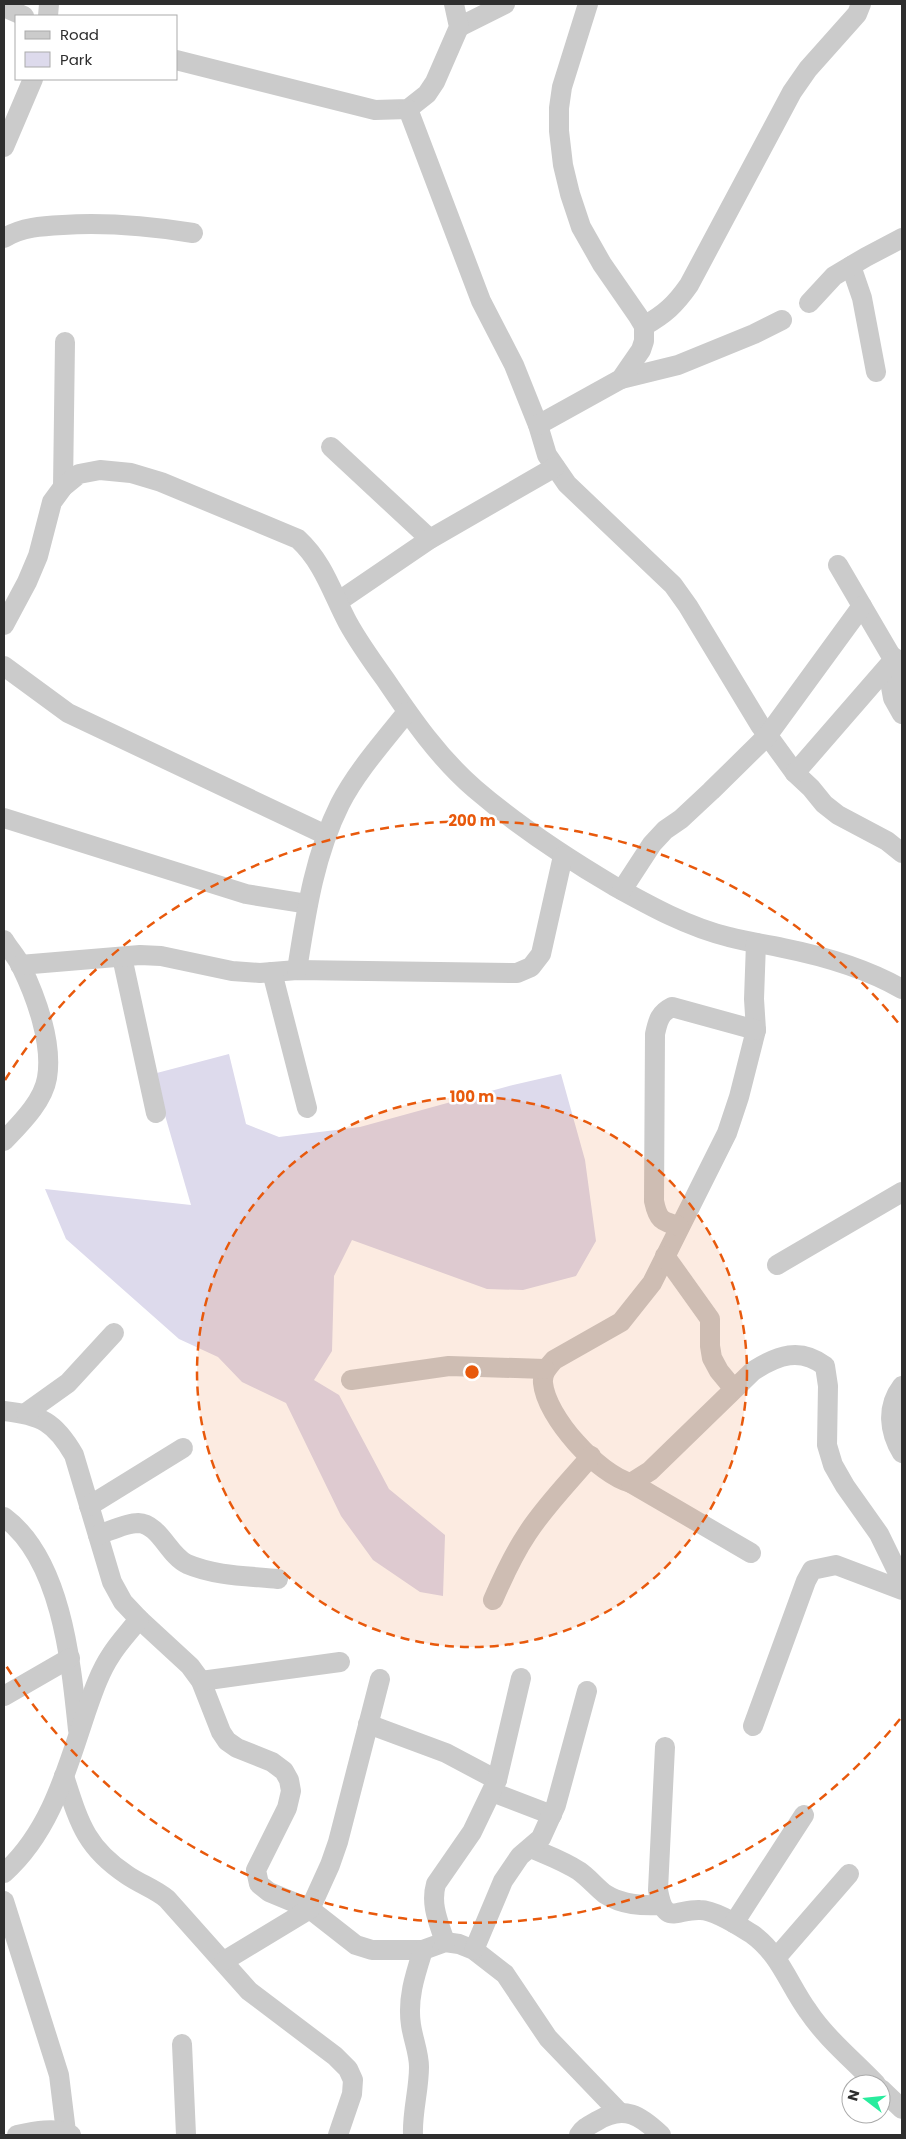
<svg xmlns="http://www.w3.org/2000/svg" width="906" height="2139" viewBox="0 0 906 2139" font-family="Poppins,sans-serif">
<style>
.green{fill:#dddaec}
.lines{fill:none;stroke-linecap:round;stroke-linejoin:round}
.minor{stroke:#cbcbcb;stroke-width:20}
.ring{fill:none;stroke:#e8590c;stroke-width:2.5;stroke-dasharray:9 6}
.centre{fill:#e8590c;stroke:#fff;stroke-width:2.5}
.ring-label{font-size:15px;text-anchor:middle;font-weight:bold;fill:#e8590c;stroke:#fff;stroke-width:5;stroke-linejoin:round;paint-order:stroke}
</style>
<rect width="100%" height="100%" fill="#fff"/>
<polygon class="green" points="229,1054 246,1124 279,1137 360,1127 513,1085 561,1074 585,1160 596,1241 576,1276 523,1290 487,1289 352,1240 334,1276 332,1351 314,1380 339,1395 389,1489 445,1535 443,1596 420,1592 373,1560 341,1516 286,1403 242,1382 218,1357 179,1339 66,1239 45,1189 191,1205 153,1074"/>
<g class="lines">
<g class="minor">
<polyline points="4,7 24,16"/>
<polyline points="48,16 49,4"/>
<polyline points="459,27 505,4"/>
<polyline points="176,60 375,110 408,109 427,94 435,82 459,27 454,4"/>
<polyline points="408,109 481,301 514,365 538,425 547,455 567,484 673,585 688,606 760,725 795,773 811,788 824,804 838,815 887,841 902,853"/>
<polyline points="4,147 33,79"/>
<path d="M4,238C22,227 43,226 63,225C108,222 149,226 193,233"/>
<polyline points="851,266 862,298 876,372"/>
<polyline points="809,303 834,276 866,257 902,238"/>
<path d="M644,326C665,314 675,305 689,285L792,92L808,69L857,14L861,4"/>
<polyline points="621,379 678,365 754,334 782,320"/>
<polyline points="538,425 621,379 641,350 644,341 644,326 638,316 602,264 581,227 570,194 563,165 559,131 559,108 562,87 588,4"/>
<polyline points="331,447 430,539"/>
<polyline points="63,487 65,342"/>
<polyline points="838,565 893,659 891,687 893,698 902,714"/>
<polyline points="339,601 430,539 555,467"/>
<path d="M4,625L27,582L38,556L52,502L63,487L79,474L100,470L131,473L161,482L298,539C324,563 332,593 348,623C359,643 372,661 385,679C412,719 439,758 475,789C518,826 565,857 614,886C650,906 688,927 729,937C747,942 765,944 783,948C823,956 867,969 902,989"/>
<polyline points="4,666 68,713 326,835"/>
<polyline points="795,773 895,658"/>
<polyline points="4,818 246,894 308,904"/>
<polyline points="622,890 652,844 665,830 681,819 711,791 767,736 862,606"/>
<path d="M4,940C9,949 17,957 21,966C36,997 53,1043 47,1078C43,1102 20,1124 4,1141"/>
<path d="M756,943L754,999L756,1030L739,1097L727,1133L652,1283L621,1322L554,1360C548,1367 542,1373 543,1383C546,1417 599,1475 631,1483L650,1471L753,1371C778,1355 800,1347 825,1366L828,1386L827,1445L833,1465L845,1486L879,1534L902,1581"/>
<polyline points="122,957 156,1113"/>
<polyline points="20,965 140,955 161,956 232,971 260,973 297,970 517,973 531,967 541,954 563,856"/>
<path d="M297,970C306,913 314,856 340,804C357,771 384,741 407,712"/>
<polyline points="272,972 307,1108"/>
<path d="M679,1226C661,1221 658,1220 654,1201L655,1034C658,1020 660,1013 672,1007L756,1030"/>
<polyline points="665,1256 710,1319 710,1346 712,1358 719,1371 733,1388"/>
<polyline points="777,1265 902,1192"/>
<polyline points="351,1380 449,1366 545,1369"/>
<path d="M902,1386C886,1407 889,1432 902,1453"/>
<path d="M4,1411C41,1415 55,1422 74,1455L112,1582L123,1602L139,1619L190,1666L201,1681L221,1732L227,1741L237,1748L272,1762L284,1771L289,1780L291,1791L287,1808L256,1870L259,1884L269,1892L310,1909L356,1945L372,1950H423L445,1942L459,1944L474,1950L505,1974L548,2038L619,2112"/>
<polyline points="26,1413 68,1383 114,1333"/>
<polyline points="631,1483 751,1553"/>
<polyline points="89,1506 183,1448"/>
<path d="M4,1517C62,1560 71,1663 78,1730"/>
<path d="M98,1535C110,1531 126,1523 138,1523C160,1524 168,1555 187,1564C215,1576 248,1576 278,1579"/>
<path d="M493,1600C503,1577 513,1555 527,1534C545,1506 569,1482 591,1456"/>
<polyline points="201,1681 340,1662"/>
<polyline points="4,1696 70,1658"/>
<polyline points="368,1724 446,1753 497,1780"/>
<polyline points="753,1726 806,1581 812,1570 836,1565 902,1590"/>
<path d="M665,1747L658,1890C665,1927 676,1909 700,1910C715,1910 739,1926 752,1934C780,1954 789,1985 808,2011C826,2038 853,2060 876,2084"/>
<path d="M64,1776C79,1822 85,1847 127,1875C140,1884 155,1889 167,1899L249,1991L335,2056L348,2069L353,2080L352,2094L338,2135"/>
<polyline points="492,1792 552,1815"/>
<path d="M531,1848C547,1855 564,1861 579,1871C589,1878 596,1887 605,1894C622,1905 642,1906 661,1905"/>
<path d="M4,1873C50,1832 66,1772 85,1715C92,1695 99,1673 111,1655C119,1642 130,1631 139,1619"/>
<polyline points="4,1901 59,2075 66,2132"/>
<polyline points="734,1923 804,1815"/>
<path d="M445,1942C439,1923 430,1905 436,1884L472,1832L497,1780L521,1678"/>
<polyline points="474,1950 503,1881 520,1856 541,1838 556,1805 587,1691"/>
<polyline points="776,1958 849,1874"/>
<polyline points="224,1961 310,1909 330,1865 338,1842 380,1679"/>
<polyline points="182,2044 186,2135"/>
<polyline points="881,2089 902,2109"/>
<path d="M17,2135C31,2132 59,2126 71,2135"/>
<path d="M413,2135C412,2112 419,2090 419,2067C419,2053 413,2039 411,2025C407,1999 415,1975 423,1950"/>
<path d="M579,2135C583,2128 590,2125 597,2121C624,2104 641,2116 661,2135"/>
</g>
</g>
<circle cx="472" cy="1372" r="275" fill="#e8590c" fill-opacity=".12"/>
<g class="ring">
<circle cx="472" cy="1372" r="275"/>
<path d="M900 1719A551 551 0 0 1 5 1664M5 1080A551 551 0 0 1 900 1025"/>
</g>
<circle cx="472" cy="1372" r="8" class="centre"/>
<g class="ring-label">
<text x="472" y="826">200 m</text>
<text x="472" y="1102">100 m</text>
</g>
<rect width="906" height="2139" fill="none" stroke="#2e2e2e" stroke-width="10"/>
<rect x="15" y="15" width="162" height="65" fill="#ffffff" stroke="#ababab"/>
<rect x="25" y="31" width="25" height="8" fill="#cbcbcb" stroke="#ababab"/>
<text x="60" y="40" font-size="15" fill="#2e2e2e">Road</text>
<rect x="25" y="52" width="25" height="15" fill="#dddaec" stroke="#ababab"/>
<text x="60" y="65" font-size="15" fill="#2e2e2e">Park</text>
<g transform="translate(866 2099) rotate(286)"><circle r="24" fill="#ffffff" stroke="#ababab"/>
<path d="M0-4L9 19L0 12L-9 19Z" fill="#28ec9d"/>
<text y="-8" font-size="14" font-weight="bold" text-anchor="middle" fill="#2e2e2e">N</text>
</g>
</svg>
